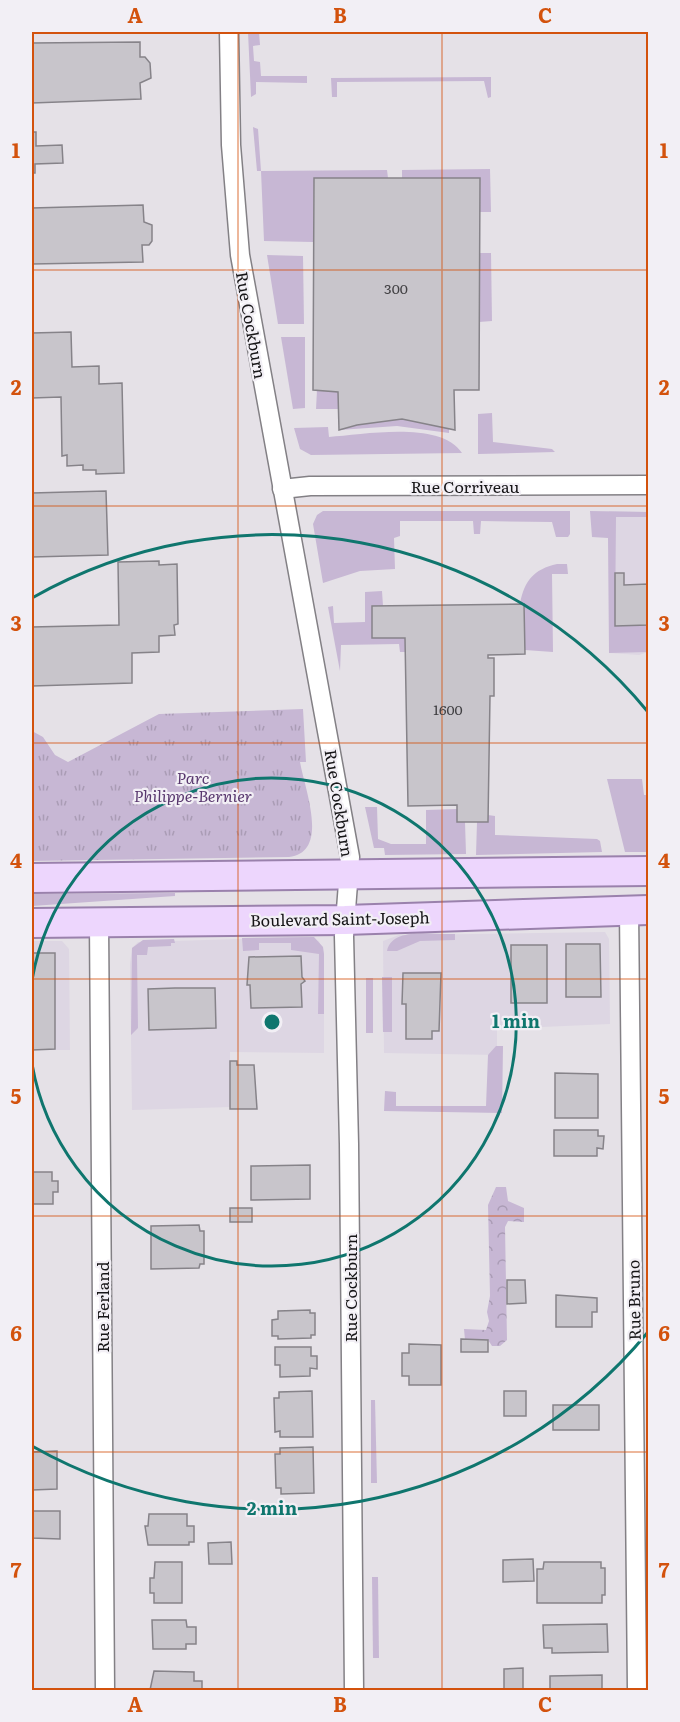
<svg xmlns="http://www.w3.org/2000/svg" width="680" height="1722" viewBox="0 0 680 1722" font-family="Literata,serif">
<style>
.built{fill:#ddd6e3}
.grass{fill:#c7b7d4}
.forest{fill:url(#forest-crowns)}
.park{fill:url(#park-tufts)}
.building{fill:#c8c5cb;stroke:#868389;stroke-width:1.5}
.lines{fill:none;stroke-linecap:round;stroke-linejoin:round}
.minor-casing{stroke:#838085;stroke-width:21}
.primary-casing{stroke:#9a81ac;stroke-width:32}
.minor{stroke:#fff;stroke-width:18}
.primary{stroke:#edd6fd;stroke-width:28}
.grid{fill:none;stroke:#d3520d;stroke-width:1.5;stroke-opacity:0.55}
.ring{fill:none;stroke:#0f766e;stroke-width:3}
.labels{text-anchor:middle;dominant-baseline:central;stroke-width:4.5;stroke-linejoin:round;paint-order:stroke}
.number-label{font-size:14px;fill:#424144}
.street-label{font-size:16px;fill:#161517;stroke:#f2eff5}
.park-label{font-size:16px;font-style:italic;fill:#58376e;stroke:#f2eff5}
.centre{fill:#0f766e;stroke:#f2eff5;stroke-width:3}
.ring-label{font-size:18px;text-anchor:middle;font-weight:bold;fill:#0f766e;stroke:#f2eff5;stroke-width:4.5;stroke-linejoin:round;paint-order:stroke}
.neatline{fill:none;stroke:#d3520d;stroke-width:2}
.grid-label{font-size:20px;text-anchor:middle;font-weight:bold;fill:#d3520d}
</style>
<defs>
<pattern id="forest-crowns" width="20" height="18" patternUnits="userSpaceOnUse" patternTransform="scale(1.5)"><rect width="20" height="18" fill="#c7b7d4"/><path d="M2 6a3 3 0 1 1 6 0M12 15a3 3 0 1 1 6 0" fill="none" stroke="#aa9cb5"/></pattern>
<pattern id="park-tufts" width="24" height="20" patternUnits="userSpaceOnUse" patternTransform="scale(1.5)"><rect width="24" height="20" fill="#c7b7d4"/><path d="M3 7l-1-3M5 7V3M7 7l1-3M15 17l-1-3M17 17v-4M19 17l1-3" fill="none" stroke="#aa9cb5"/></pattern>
</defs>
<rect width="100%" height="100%" fill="#e5e1e7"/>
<g class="built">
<polygon points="609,511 648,512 648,652 639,655 609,653"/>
<polygon points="605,932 609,939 610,1024 497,1029 497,1055 384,1053 383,941 399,935"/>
<polygon points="306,937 319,941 324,954 324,1053 230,1052 230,1107 132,1110 130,964 132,948 138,942"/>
<polygon points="32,941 62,941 69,949 70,1050 32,1050"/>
</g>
<g class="grass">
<polygon points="248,32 259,32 260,45 253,46 254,61 260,62 261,76 307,76 307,83 256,82 256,94 251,97"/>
<polygon points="491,77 491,97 488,98 484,81 337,82 337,97 332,97 331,78"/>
<polygon points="253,127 258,129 261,171 387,170 388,178 314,178 313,242 264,241 261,171 257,171"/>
<polygon points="490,169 491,212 480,212 402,178 402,170"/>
<polygon points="480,253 491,253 492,321 479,322"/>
<polygon points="267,255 303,256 304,324 278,324"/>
<polygon points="281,337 305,337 305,408 293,409"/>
<polygon points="317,390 338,392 339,409 316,409"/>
<polygon points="492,413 493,442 552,449 555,452 478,454 478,414"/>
<polygon points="402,419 449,428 449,433 397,426 339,430 357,425"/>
<path d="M328,427L329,437C363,435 440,420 462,453L311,455L300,449L294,428Z"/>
<polygon points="323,511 570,511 570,534 568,537 556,537 552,522 481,521 480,534 474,534 473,521 400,521 400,536 394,538 395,569 360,571 323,583 313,524 317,515"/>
<polygon points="590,511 648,512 648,517 616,517 615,625 648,625 648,652 609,653 608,538 592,537"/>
<path d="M557,564H567L568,574H552L553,652L525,650L524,604H520C524,581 534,569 557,564Z"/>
<polygon points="382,591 383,606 372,607 372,638 405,638 405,652 400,652 399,644 341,645 340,671 328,607 333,606 334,623 365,622 365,592"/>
<polygon points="642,779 644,795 648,795 648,852 625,852 607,779"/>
<polygon points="365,807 377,807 378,839 391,844 426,844 426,810 457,809 465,822 466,854 385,855 384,848 374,848"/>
<polygon points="488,815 495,816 495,835 597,839 600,841 602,852 476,855 477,822"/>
<polygon points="175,893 175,896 32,906 32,894"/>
<path d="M455,934V940L420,941L397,951H387C392,926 434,935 455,934Z"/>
<polygon points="314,937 323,947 324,954 324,1014 318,1014 319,954 291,950 291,943 259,943 259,950 243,951 242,938"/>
<polygon points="174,939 175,943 171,943 171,946 148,947 147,955 137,955 138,1028 131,1035 132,948 143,940"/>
<polygon points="382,977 392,977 392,1032 383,1032"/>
<rect x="366" y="978" width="7" height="55"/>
<polygon points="496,1046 503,1046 502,1113 384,1111 385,1091 396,1092 396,1106 486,1106 488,1055"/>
<polygon points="371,1400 375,1400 377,1483 371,1483"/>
<polygon points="372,1577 378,1577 379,1658 373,1658"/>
</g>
<polygon class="forest" points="496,1187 506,1187 508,1201 524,1208 524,1222 508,1221 505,1227 507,1340 500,1346 492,1346 488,1340 465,1340 464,1329 486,1330 489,1321 487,1312 490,1296 488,1205"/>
<path class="park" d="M303,709L306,762H300C305,790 330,852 289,857L32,861V731L43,737L55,755L68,762L159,714Z"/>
<g class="building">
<polygon points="140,42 140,57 145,57 150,63 151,78 140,83 141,99 32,103 32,43"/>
<polygon points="32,132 36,132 36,146 62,145 63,163 35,164 35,173 32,173"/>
<polygon points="314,178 480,178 479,390 454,390 455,430 402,419 357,425 339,430 338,392 313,390"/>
<polygon points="143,205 144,222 152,225 152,241 149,245 142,245 143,262 32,264 32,208"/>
<polygon points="71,332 72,367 99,366 99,384 122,383 124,473 96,474 96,470 83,470 83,465 67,466 67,455 62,456 61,397 32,398 32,333"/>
<polygon points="106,491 108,555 32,557 32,493"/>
<polygon points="159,561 159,565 177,564 178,624 174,625 175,635 159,636 159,652 132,653 132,683 32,686 32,627 119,625 118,562"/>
<polygon points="615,573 624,573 624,585 648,584 648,625 615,626"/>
<polygon points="524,604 525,654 488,655 488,658 494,658 494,696 490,696 488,822 457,822 457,805 408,806 405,638 372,638 372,606"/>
<polygon points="566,944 600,944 601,997 566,997"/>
<rect x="511" y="945" width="36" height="58"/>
<polygon points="32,953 55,953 55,1049 32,1050"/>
<polygon points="301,956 302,977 305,981 301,984 302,1007 251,1008 250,985 247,985 249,957"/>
<polygon points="403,973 441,973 439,1031 432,1031 432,1039 406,1039 406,1004 402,1004"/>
<polygon points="175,988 215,988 216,1028 149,1030 148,989"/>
<polygon points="230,1061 237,1061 237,1065 254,1065 257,1109 230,1109"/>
<polygon points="555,1073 598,1074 598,1118 555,1118"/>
<polygon points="554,1130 598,1130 598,1136 604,1136 603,1149 597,1148 597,1156 554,1156"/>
<polygon points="310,1165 310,1199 251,1200 251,1166"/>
<polygon points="32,1172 52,1172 52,1181 58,1181 58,1192 53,1192 53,1204 32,1204"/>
<rect x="230" y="1208" width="22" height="14"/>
<polygon points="199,1225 200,1231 204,1231 204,1264 200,1264 199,1268 151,1269 151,1226"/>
<polygon points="507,1280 525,1280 526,1303 507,1304"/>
<polygon points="556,1295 597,1298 597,1312 592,1312 592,1327 556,1327"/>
<polygon points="310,1310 310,1313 315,1313 315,1335 311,1335 311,1338 278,1339 278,1336 272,1336 272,1320 278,1319 278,1311"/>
<polygon points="461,1339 488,1340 488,1352 461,1352"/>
<polygon points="409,1344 441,1345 441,1385 409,1385 409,1376 402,1376 402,1353 409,1353"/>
<polygon points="275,1347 311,1347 311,1356 317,1356 317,1369 310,1368 310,1376 280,1377 280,1365 275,1365"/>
<polygon points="312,1391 313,1437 280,1437 280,1431 275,1432 274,1398 279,1398 279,1392"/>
<rect x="504" y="1391" width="22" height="25"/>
<rect x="553" y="1405" width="46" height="25"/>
<polygon points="313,1447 314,1493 281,1494 281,1488 276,1488 275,1454 280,1454 280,1448"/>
<polygon points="57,1451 57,1489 32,1490 32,1452"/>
<polygon points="32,1511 60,1511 60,1539 32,1538"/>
<polygon points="149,1514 187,1514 187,1526 194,1526 194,1542 189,1542 189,1545 148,1545 145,1526 148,1526"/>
<polygon points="231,1542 232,1564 209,1564 208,1543"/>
<polygon points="533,1559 534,1581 503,1582 503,1560"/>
<polygon points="155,1562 182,1562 182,1603 154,1603 154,1593 150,1593 150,1578 154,1578"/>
<polygon points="544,1562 601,1562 601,1568 605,1568 605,1595 602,1595 602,1603 537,1603 537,1569 543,1569"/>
<polygon points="152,1620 186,1620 187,1627 196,1627 196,1644 186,1644 186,1649 153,1649"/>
<polygon points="607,1624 608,1652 552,1653 552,1648 544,1648 543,1625"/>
<polygon points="523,1668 523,1690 504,1690 504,1669"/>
<polygon points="154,1671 194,1672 194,1681 202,1681 202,1690 150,1690"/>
<polygon points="602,1675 602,1690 545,1690 550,1689 550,1676"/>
</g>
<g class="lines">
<defs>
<g id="minor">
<polyline points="229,32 231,145 240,255 350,857 344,936 349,1144 354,1690"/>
<polyline points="282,489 310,486 648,485"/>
<polyline points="629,910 637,1690"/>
<polyline points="99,923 105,1690"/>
</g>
<g id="primary">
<polyline points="32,878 648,871"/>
<polyline points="32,923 345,920 648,910"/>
</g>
</defs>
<use href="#minor" class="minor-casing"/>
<use href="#primary" class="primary-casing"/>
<use href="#minor" class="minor"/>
<use href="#primary" class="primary"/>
</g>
<path class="grid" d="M238,32V1690M442,32V1690M32,270H648M32,506H648M32,743H648M32,979H648M32,1216H648M32,1452H648"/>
<g class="ring">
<path d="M32 980A244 244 0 1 1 32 1064"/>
<path d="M648 1332A487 487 0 0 1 32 1446M32 598A487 487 0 0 1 648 712"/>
</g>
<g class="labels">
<g class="number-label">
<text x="396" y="288">300</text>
<text x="448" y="709">1600</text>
</g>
<g class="street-label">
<text transform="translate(252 325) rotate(80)">Rue Cockburn</text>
<text x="465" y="486">Rue Corriveau</text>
<text transform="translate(340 803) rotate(81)">Rue Cockburn</text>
<text transform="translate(340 918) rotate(-1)">Boulevard Saint-Joseph</text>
<text transform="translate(350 1288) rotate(-90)">Rue Cockburn</text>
<text transform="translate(633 1300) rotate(-91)">Rue Bruno</text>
<text transform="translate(102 1307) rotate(-90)">Rue Ferland</text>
</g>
<g class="park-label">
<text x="193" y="777">Parc<tspan x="193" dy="18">Philippe-Bernier</tspan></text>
</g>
</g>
<circle cx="272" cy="1022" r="9" class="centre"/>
<g class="ring-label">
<text x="516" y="1028">1 min</text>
<text x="272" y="1515">2 min</text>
</g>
<rect width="680" height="1722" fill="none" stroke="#f2eff5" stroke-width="66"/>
<rect x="33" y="33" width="614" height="1656" class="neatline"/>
<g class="grid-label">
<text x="135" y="23">A</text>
<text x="340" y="23">B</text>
<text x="545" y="23">C</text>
<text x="16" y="158">1</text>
<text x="664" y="158">1</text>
<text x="16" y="395">2</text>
<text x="664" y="395">2</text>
<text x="16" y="631">3</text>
<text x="664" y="631">3</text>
<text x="16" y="868">4</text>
<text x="664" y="868">4</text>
<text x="16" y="1104">5</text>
<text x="664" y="1104">5</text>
<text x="16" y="1341">6</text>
<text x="664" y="1341">6</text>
<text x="16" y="1578">7</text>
<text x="664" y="1578">7</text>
<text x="135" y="1712">A</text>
<text x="340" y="1712">B</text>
<text x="545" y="1712">C</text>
</g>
</svg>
